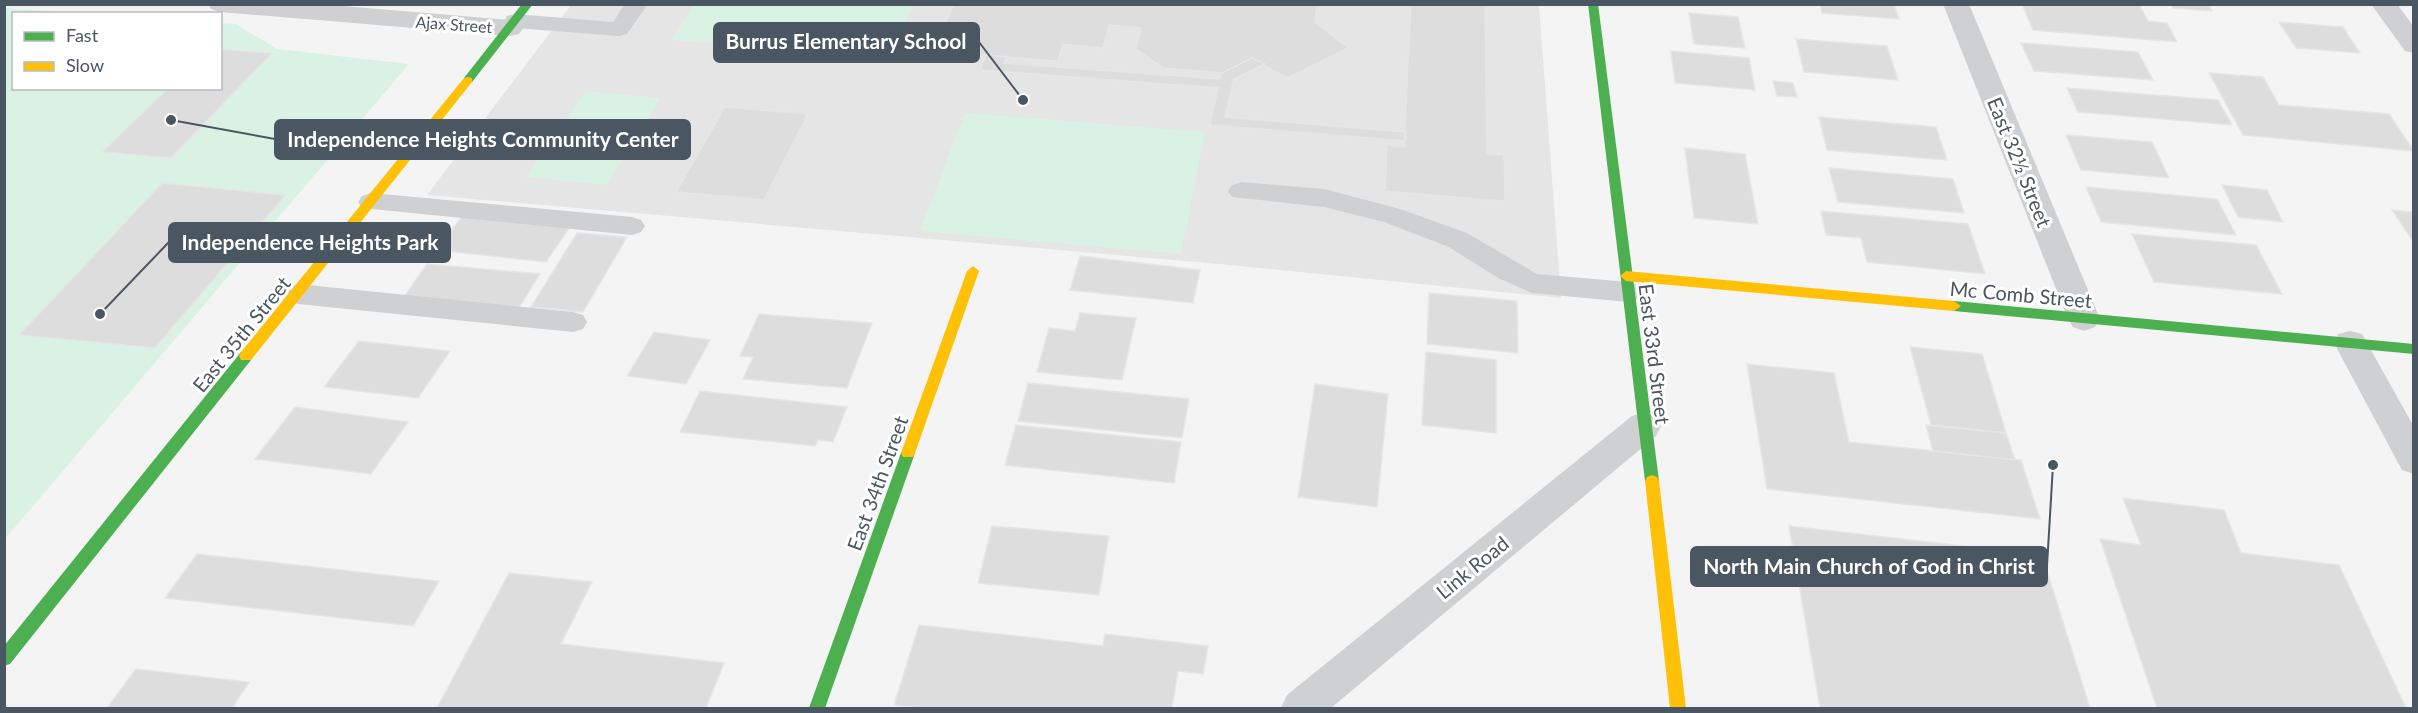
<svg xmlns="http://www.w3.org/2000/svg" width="2418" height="713" viewBox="0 0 2418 713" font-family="Lato,sans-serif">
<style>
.education{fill:#e6e5e6}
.green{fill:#d9f2e3}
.building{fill:#ddddde;stroke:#e5e6e7;stroke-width:1.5}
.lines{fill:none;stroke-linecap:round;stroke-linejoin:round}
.lane{fill:#ced0d2;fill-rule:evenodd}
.street{fill:#ced0d2;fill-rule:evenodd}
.fast{fill:#4caf50;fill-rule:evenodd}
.slow{fill:#ffc107;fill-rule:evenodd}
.labels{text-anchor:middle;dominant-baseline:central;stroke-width:6;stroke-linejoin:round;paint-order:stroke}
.far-street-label{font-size:16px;fill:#4a5661;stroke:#fff}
.street-label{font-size:20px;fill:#4a5661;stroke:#fff}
.leader{fill:none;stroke:#4a5661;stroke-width:2}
.callout-dot{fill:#4a5661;stroke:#fff;stroke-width:2}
.callout{fill:#4a5661;stroke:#4a5661;stroke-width:2}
.callout-label{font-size:21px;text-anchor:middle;font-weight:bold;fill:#fff}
</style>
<rect width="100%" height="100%" fill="#f4f4f4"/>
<polygon class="education" points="571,5 1539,5 1561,298 1220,264 427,195"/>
<g class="green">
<polygon points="694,5 694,4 913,5 889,57 671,40"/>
<polygon points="5,8 78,13 14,14 14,88 220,88 221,23 236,24 277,49 409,64 5,539"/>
<polygon points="586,91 661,98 606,185 525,177"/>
<polygon points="965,113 1205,132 1181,254 920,231"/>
</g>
<g class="building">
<polygon points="954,4 1317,4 1315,22 1348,48 1287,78 1252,58 1222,73 1163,68 1136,49 1141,28 1109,25 1103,48 1063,44 1058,61 933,51"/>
<polygon points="1411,4 1485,4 1487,154 1504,155 1505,200 1500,201 1385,191 1387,145 1404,147"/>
<polygon points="1820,4 1894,4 1899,19 1822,13"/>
<polygon points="2022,4 2139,4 2148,21 2167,23 2177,42 2033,30"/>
<polygon points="2171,4 2208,4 2212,11 2173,8"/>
<polygon points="1689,13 1738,17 1745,48 1694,44"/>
<polygon points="2279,22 2343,27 2360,53 2296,48"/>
<polygon points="1796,39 1887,46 1898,80 1804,72"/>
<polygon points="2021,43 2138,52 2153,80 2034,71"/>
<polygon points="220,49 272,53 171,158 102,152 168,88 220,88"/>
<polygon points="1671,51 1749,58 1755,90 1675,83"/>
<polygon points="986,55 1007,57 1004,63 1220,79 1222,73 1252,58 1265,64 1234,79 1225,117 1405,132 1405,141 1210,125 1218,88 980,70"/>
<polygon points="2209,73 2263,77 2279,105 2389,114 2414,151 2243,135"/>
<polygon points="1773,81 1793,83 1797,97 1777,96"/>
<polygon points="2067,88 2218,100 2232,125 2078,112"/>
<polygon points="725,107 808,114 764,200 676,192"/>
<polygon points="1819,117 1936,127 1947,160 1827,150"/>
<polygon points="2066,135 2152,142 2169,178 2081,170"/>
<polygon points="1685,148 1745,154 1758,224 1694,218"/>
<polygon points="1829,168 1953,179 1964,213 1838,202"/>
<polygon points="162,183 286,195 155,348 19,335"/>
<polygon points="2222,185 2267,190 2283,222 2238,217"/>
<polygon points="2086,187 2217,199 2236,235 2101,222"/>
<polygon points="2392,210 2414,212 2414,243"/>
<polygon points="1821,211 1968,224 1985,274 1867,262 1861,238 1826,235"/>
<polygon points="463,215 570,227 546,262 437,250"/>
<polygon points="577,233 627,237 583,312 531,307"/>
<polygon points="2132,234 2256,245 2282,294 2154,282"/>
<polygon points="1080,256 1200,270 1193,303 1070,290"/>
<polygon points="427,264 540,274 517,311 401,301"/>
<polygon points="1429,293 1517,301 1518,353 1427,344"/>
<polygon points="1080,313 1136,318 1122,380 1037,372 1049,328 1075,331"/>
<polygon points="759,314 872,323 847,388 743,379 753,357 740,356"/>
<polygon points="654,332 710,340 686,384 627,376"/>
<polygon points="359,341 450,351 418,398 324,387"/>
<polygon points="1910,347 1982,354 2006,433 1931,425"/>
<polygon points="1426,352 1496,360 1496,433 1422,425"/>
<polygon points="1747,364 1834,373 1849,442 2021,460 2040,519 1767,489"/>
<polygon points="1028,383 1189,399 1182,438 1018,421"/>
<polygon points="1315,384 1388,394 1377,507 1298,497"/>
<polygon points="700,391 847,407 833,442 818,440 815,446 680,432"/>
<polygon points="295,407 408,422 371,474 255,459"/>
<polygon points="1016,425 1181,442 1174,483 1005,465"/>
<polygon points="1926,425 2006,433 2015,460 1933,451"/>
<polygon points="2123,498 2224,510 2241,553 2339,565 2406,708 2157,708 2100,539 2141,545"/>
<polygon points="992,526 1109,536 1099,595 978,583"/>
<polygon points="1789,526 2042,555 2090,708 1820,708"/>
<polygon points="197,554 439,581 413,626 165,598"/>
<polygon points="509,573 592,582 561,644 724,663 706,708 437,708"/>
<polygon points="919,625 1103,646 1105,634 1208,646 1203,674 1178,671 1172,708 912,708 912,707 894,705"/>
<polygon points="136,669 249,682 232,708 107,708"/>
</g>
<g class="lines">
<g class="lane">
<polygon points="625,4 648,4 627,34 619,36 515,28 507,26 504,21 507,16 515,14 613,22"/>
<polygon points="1241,182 1324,189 1400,209 1467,233 1537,274 1628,282 1638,285 1642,292 1638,299 1628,302 1532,293 1498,278 1449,247 1384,222 1324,207 1232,197 1228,191 1232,185"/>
<polygon points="371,193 632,217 641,220 645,226 641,232 632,235 362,208 358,202 362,196"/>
<polygon points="298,284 573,312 583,315 587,322 583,329 573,332 298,304 288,301 284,294 288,287"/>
</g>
<g class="street">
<polygon points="208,4 319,4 510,20 519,22 523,28 519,34 510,36 220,12 211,9"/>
<polygon points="1943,4 1969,4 2100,319 2095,327 2084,331 2073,327 2068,319"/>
<polygon points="2371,4 2397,4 2414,27 2414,53 2405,51"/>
<polygon points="2350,331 2362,334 2414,427 2414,474 2402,470 2334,343 2338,334"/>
<polygon points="1644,412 1656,416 1661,426 1656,436 1331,708 1281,708 1287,695 1632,416"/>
</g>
<g class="fast">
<polygon points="522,4 533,4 472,82 464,82 464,78"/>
<polygon points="1588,4 1598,4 1659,481 1657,485 1652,487 1647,485 1645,481"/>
<polygon points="1954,301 2414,344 2414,354 1954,311 1947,306"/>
<polygon points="246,351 253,356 251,360 10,664 4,666 4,646 241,352"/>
<polygon points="908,447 913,449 915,453 825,708 809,708 901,453 903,449"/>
</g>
<g class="slow">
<polygon points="468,77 472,78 472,82 251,360 241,360 239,356 241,352 464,78"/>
<polygon points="973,266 979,271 915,453 913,457 903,457 901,453 967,271"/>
<polygon points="1626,271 1954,301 1961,306 1954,311 1626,281 1620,276"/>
<polygon points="1652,475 1657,477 1659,481 1686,708 1670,708 1645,481 1647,477"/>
</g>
</g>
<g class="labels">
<g class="far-street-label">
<text transform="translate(454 24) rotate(4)">Ajax Street</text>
</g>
<g class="street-label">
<text transform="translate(2020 162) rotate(68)">East 32½ Street</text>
<text transform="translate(2021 294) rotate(5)">Mc Comb Street</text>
<text transform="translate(241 334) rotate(-51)">East 35th Street</text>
<text transform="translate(1655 354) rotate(83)">East 33rd Street</text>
<text transform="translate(877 483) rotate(-70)">East 34th Street</text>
<text transform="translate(1472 567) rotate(-39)">Link Road</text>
</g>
</g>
<path class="leader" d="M1023 100L979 42M171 120L275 139M100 314L169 242M2053 465L2047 566"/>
<g class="callout-dot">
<circle cx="1023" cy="100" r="6"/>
<circle cx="171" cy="120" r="6"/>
<circle cx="100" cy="314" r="6"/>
<circle cx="2053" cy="465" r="6"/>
</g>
<g class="callout">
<rect x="714" y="23" width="265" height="39" rx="6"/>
<rect x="275" y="120" width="415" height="39" rx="6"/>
<rect x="169" y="223" width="281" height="39" rx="6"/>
<rect x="1691" y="547" width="356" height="39" rx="6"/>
</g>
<g class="callout-label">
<text x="846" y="49">Burrus Elementary School</text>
<text x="483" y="147">Independence Heights Community Center</text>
<text x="310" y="250">Independence Heights Park</text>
<text x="1869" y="574">North Main Church of God in Christ</text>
</g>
<rect width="2418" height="713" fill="none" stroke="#4a5661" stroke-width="12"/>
<rect x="12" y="12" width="210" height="78" fill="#ffffff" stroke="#b7bbc0" stroke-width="1.5"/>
<rect x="24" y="32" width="30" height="9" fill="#4caf50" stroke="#b7bbc0" stroke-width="1.5"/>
<text x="66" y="42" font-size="18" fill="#4a5661">Fast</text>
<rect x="24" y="62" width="30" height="9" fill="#ffc107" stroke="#b7bbc0" stroke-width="1.5"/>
<text x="66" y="72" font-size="18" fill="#4a5661">Slow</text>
</svg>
